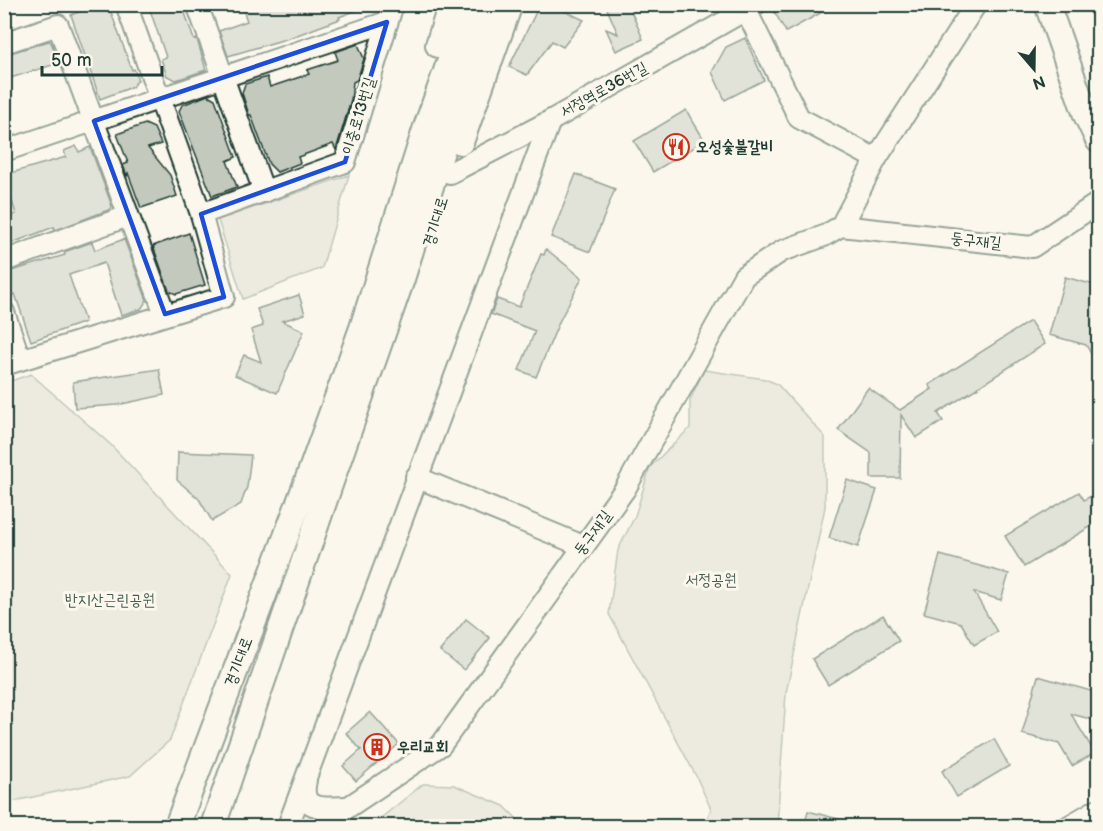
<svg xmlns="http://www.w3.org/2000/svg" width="1103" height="831" viewBox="0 0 1103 831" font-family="'Balsamiq Sans','Poor Story',sans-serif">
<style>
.green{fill:#dbdcd1;stroke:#7d8c82;stroke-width:1.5}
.building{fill:#c4c9be;stroke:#1f3d34;stroke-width:1.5}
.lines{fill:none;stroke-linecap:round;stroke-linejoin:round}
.minor-casing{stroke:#1f3d34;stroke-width:24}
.major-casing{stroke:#1f3d34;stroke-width:28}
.minor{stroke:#fbf7ec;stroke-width:20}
.major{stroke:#fbf7ec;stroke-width:24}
.marked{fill:none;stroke:#1d4ed8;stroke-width:4.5;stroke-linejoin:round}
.labels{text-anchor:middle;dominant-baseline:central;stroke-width:6;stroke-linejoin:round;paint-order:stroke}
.street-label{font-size:16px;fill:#1f3d34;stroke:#fbf7ec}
.poi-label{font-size:16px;font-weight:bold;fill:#1f3d34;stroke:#fbf7ec;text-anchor:start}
.park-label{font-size:16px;fill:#455d53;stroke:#fbf7ec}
</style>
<rect width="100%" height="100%" fill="#fbf7ec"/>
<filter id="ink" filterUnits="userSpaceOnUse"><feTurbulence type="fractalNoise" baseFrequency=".0167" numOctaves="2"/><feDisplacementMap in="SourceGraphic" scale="12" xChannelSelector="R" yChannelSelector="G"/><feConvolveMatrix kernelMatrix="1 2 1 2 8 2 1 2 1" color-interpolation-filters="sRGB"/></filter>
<g filter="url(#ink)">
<g class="green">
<polygon points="349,175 322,268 243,299 218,220"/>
<polygon points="704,370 765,379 777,384 825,437 825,507 786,693 777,826 704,826 711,809 696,776 609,614 618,550 635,516 650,467 690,428 690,400"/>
<polygon points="31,374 111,445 232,574 170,740 130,776 5,803 5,383"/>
<polygon points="423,784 454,785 504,806 524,826 371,826"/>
</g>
<g class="building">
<polygon points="98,4 108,4 132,70 134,69 138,80 132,87 100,99 71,15"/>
<polygon points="148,4 182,4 194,40 197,39 206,70 176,80 167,76 161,59 166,57"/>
<polygon points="241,4 368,4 368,6 339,17 340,19 289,38 228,56 219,31 247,21"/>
<polygon points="540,4 550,4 584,20 563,47 552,41 527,75 509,67"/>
<polygon points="605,4 628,4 643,39 616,51 606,29 618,34"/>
<polygon points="785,4 837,4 786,32 774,11"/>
<polygon points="745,38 764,80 725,100 712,72 726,47"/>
<polygon points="49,41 51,42 59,63 4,80 4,55"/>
<polygon points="358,44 364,59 357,80 353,82 351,100 336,150 333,144 298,157 300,163 277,172 269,164 251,115 249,115 242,93 245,84 267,77 270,87 309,74 307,70 338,60 335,52"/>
<polygon points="208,95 215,99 236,157 227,161 237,187 212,196 179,111 182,105"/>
<polygon points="686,110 705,141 653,172 634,141"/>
<polygon points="145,124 154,128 161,144 148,148 170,175 177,196 141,208 128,173 127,176 123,165 128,163 117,134"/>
<polygon points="76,146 79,152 90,147 112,206 111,209 56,230 54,227 4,246 4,218 16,214 4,175 66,157 64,151"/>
<polygon points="576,174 615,189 590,252 551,237"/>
<polygon points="189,233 205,285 176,294 169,291 153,246"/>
<polygon points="124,239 147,300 141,309 121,315 104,263 69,275 85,322 31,341 15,294 12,295 6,277 8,272 65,255 64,252 92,242 95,250"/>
<polygon points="546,249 582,278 560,320 536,377 519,370 535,331 491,314 497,299 519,307 541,254 544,255"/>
<polygon points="1065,277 1098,286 1098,366 1086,345 1049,335"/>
<polygon points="299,295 305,314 282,321 304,331 277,393 235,375 244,355 261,362 251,330 263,326 257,309"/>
<polygon points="1030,321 1045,344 938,413 943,421 916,438 901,415 900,478 871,478 871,453 838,430 868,388 900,410 932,389 929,385"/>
<polygon points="159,369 164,395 117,405 75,408 73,382"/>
<polygon points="178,452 251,455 247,487 241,504 212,521 199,499 177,480"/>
<polygon points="847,480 877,490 858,547 829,538"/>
<polygon points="1079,492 1084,500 1098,492 1098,522 1024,567 1005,536"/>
<polygon points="940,555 1009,574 1001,600 974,592 997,632 974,645 961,623 924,613"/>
<polygon points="883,615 899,641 828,685 812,659"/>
<polygon points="466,619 490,638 464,670 440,651"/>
<polygon points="1038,676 1098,693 1098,721 1071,714 1095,753 1072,766 1059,744 1022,734"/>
<polygon points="370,712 399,744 356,781 343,766 361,750 346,733"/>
<polygon points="994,739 1009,766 957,797 942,771"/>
<polygon points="808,811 850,822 850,826 804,826"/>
</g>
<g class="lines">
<defs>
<g id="minor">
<polyline points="197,4 264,192"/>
<polyline points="746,10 799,118 876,159"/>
<polyline points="4,43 58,25 165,314"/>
<polyline points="4,151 387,22"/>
<polyline points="450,173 550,121 756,4"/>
<polyline points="201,214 345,162 393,4"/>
<polyline points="841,226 876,159 976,4"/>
<polyline points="4,261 128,216"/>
<polyline points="4,312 20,359"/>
<polyline points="4,365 224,297 201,214 126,4"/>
<polyline points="416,477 583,546"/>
<path d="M306,780C299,812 323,808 346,807"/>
<polyline points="288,826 550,121"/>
<polyline points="320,826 441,745 625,489 744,276 782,251 824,236 841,226 1032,247 1098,203"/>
<polyline points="1069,826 1098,809"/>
</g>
<g id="major">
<polyline points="1047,4 1086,115 1098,140"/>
<polyline points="438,45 451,4"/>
<polyline points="461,142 510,4"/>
<polyline points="177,826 310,473 362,328 426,127 470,4"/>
<polyline points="213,826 333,476 402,279 488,4"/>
</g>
</defs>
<use href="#minor" class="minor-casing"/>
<use href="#major" class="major-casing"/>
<use href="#minor" class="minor"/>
<use href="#major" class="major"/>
</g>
</g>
<path d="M0 0H1103V831H0ZM387,22L345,162L201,214L224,297L165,314L94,121Z" fill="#fbf7ec" fill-opacity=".55" fill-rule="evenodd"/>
<path class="marked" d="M387,22L345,162L201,214L224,297L165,314L94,121Z"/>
<defs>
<symbol id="restaurant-ring" viewBox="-11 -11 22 22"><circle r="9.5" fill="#fbf7ec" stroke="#c8321e" stroke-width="1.5"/><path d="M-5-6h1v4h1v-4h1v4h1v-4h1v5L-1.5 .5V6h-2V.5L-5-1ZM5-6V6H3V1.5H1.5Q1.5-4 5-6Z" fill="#c8321e"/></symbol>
<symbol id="building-ring" viewBox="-11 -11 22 22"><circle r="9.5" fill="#fbf7ec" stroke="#c8321e" stroke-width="1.5"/><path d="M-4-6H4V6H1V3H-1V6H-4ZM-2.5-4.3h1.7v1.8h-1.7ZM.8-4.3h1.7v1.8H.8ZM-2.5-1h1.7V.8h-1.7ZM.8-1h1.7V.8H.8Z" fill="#c8321e"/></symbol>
</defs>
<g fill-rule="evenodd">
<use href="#restaurant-ring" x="661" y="132" width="30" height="30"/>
<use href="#building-ring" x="362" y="732" width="30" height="30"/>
</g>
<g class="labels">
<g class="street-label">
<text transform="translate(604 90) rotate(-29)">서정역로36번길</text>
<text transform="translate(359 116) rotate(-73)">이충로13번길</text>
<text transform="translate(436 222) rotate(-73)">경기대로</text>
<text transform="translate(976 241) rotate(6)">둥구재길</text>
<text transform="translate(593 533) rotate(-54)">둥구재길</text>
<text transform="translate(239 662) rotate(-69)">경기대로</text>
</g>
<g class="poi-label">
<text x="696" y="147">오성숯불갈비</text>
<text x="397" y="747">우리교회</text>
</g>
<g class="park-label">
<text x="711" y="580">서정공원</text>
<text x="110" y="600">반지산근린공원</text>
</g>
</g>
<rect width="1103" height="831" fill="none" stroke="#fbf7ec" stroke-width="24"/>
<rect x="12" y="12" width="1079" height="807" fill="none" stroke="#1f3d34" stroke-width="2" filter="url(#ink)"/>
<g transform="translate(1034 69) rotate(160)" stroke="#fbf7ec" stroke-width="4.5" paint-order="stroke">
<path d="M0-4.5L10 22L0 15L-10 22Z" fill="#1f3d34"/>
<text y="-9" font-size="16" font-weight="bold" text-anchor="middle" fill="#1f3d34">N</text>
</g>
<path d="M42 66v9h120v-9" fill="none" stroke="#1f3d34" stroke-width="3"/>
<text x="51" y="66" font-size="18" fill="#1f3d34" stroke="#fbf7ec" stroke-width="4.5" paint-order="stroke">50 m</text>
</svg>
